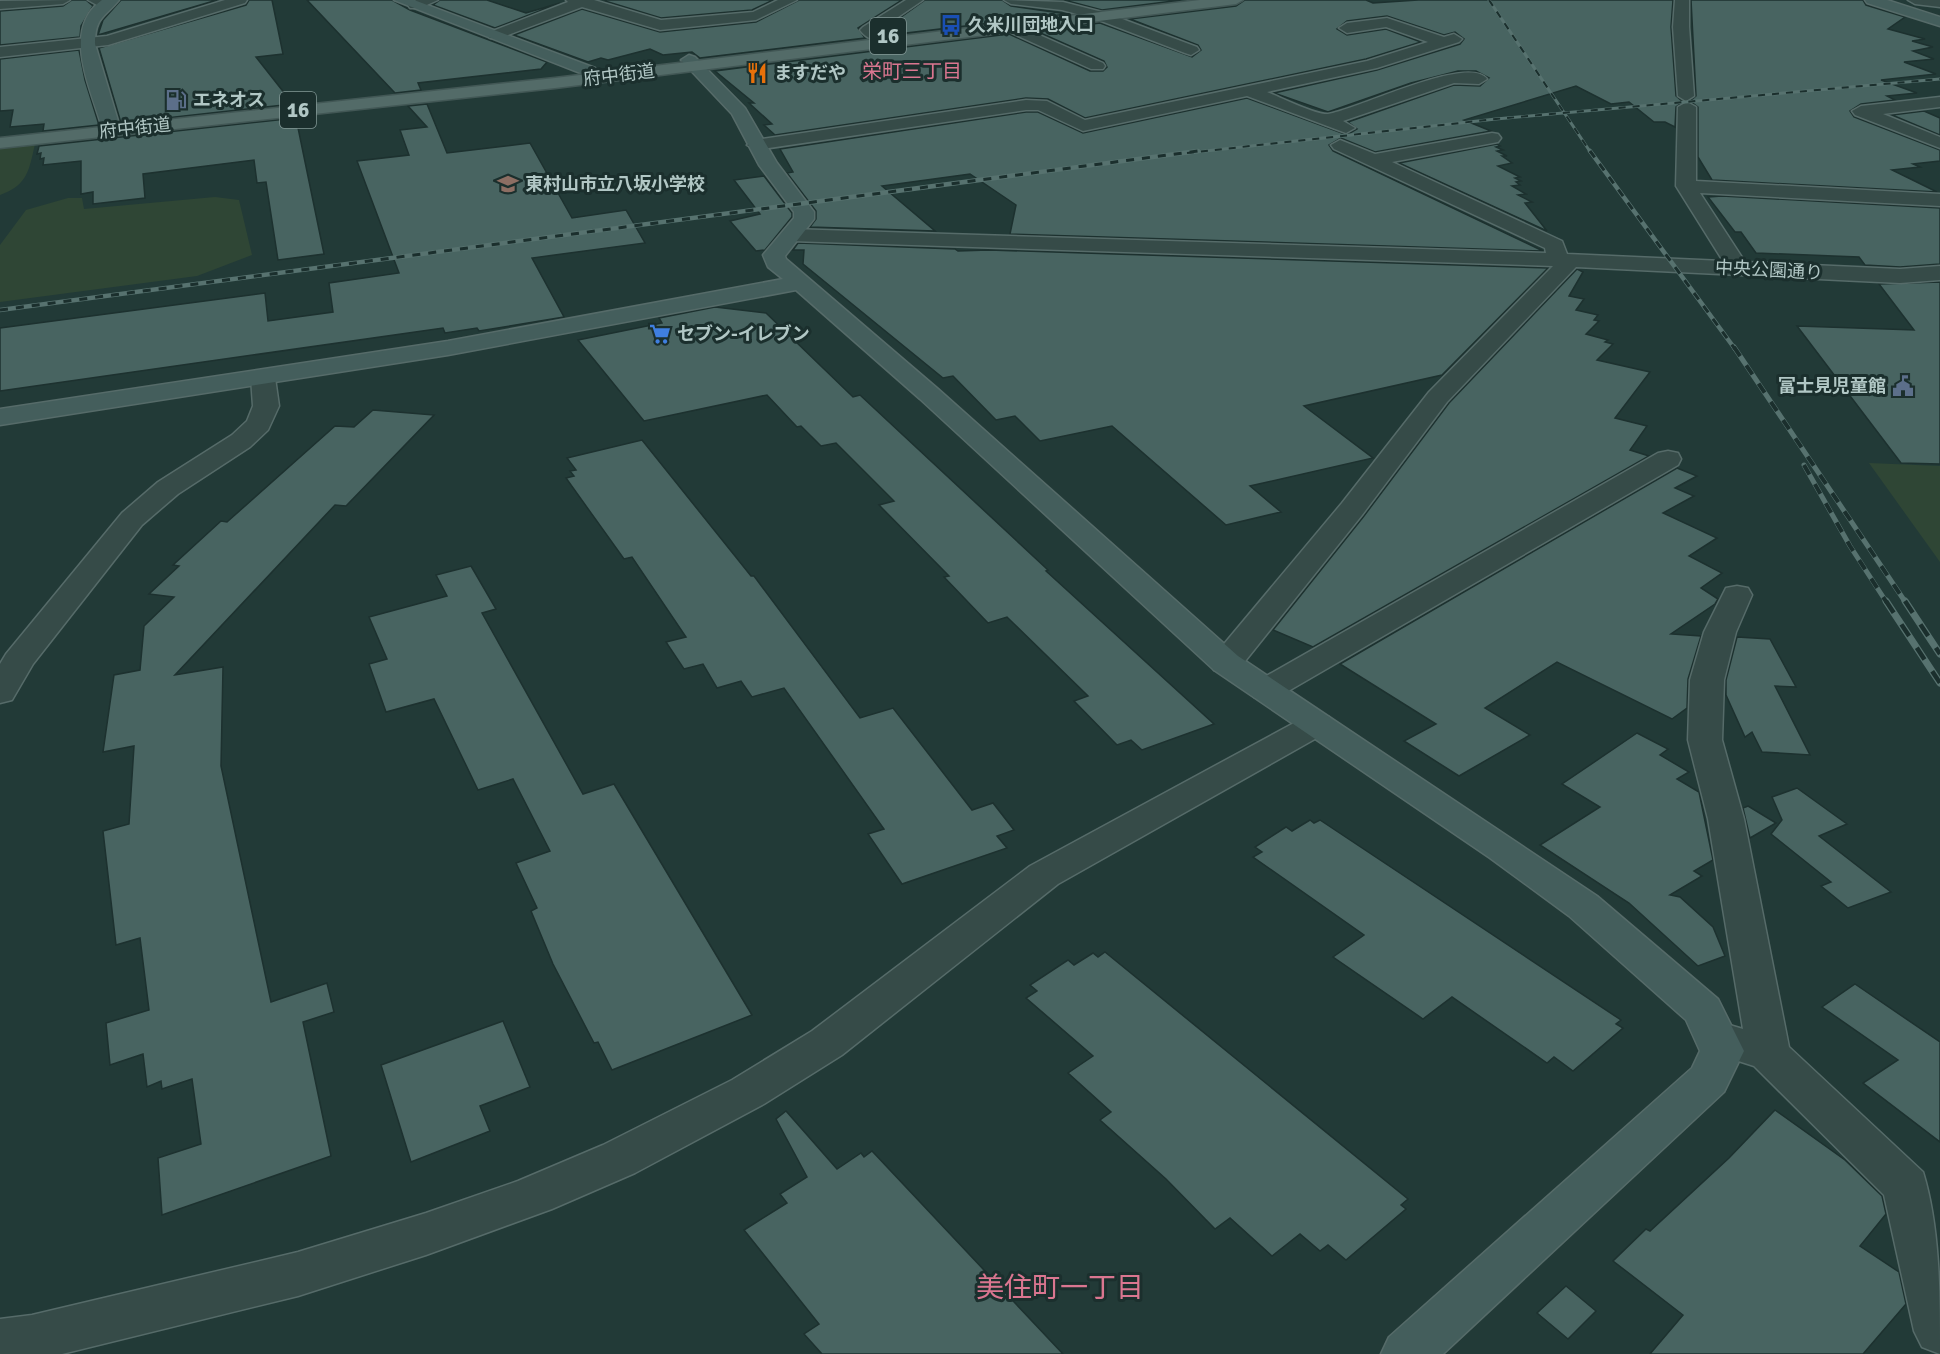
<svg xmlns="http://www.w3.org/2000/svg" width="1940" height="1354" viewBox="0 0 1940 1354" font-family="Signika,'Noto Sans JP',sans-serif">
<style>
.green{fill:#2f4635}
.building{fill:#486461;stroke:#1d312f;stroke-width:1.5}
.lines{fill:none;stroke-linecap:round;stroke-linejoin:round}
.street-casing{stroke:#566b69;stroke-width:3}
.secondary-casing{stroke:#566b69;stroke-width:3}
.primary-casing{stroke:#425755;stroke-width:3}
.street{fill:#364b48;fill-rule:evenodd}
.secondary{fill:#445e5c;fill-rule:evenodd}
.primary{fill:#536b68;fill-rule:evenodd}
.rail-far3-casing{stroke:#57726f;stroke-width:3}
.rail-far2-casing{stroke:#57726f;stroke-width:4.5}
.rail-far1-casing{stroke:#57726f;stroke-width:5}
.rail-casing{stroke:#57726f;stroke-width:7}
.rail-far3{stroke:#1b2f2d;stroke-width:2;stroke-dasharray:7;stroke-linecap:butt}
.rail-far2{stroke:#1b2f2d;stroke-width:3;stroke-dasharray:8;stroke-linecap:butt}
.rail-far1{stroke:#1b2f2d;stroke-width:4;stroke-dasharray:11;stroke-linecap:butt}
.rail{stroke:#1b2f2d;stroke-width:4.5;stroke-dasharray:14;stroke-linecap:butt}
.labels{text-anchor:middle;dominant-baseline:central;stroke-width:6;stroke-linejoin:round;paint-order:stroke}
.far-poi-label{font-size:18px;font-weight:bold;fill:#b1c7c5;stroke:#1b2f2d;text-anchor:start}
.far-street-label{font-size:18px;fill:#b1c7c5;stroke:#1b2f2d}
.far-neighbourhood-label{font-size:20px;fill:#da7690;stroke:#1b2f2d}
.shield{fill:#1b2f2d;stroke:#849997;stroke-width:1.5}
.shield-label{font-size:21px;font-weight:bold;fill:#b1c7c5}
.near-neighbourhood-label{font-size:28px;fill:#da7690;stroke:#1b2f2d}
</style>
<rect width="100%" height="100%" fill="#223a37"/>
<g class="green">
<path d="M35,144C29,170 28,185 0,195V148Z"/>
<polygon points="215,197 239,200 252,255 197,276 0,302 0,245 26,210 68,198 82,198 84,209"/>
<polygon points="1869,463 1940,466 1940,562"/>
</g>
<g class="building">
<polygon points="72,0 86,0 93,6 81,26 80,37 0,45 0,11 63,6"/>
<polygon points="121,0 217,0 98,35 103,20"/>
<polygon points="249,0 272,0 283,54 256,57 293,104 121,123 99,48 246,5"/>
<polygon points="307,0 392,0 410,10 547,62 541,69 418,83 421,90 395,93"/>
<polygon points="440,0 487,0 526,13 560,3 495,28 433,5"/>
<polygon points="607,0 773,0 752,10 661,18 605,1"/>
<polygon points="799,0 902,0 858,28 865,38 700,58 692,52 663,55 650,49 608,60 601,58 588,62 514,35 582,9 660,32 756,22"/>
<polygon points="925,0 1002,0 1011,6 1067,14 889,35 883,30"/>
<polygon points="1064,0 1181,0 1102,10"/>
<polygon points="1245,0 1366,0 1373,3 1418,0 1673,0 1671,27 1676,96 1683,102 1676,107 1675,127 1665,122 1654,122 1629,102 1611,104 1576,86 1464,120 1491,131 1375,152 1341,138 1329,145 1333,151 1543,251 1010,234 1016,205 970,174 882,186 935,231 810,227 816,219 816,211 787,173 793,172 780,149 1026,112 1038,112 1083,133 1247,98 1347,135 1357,129 1348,122 1454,85 1480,86 1489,78 1476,71 1458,71 1411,83 1328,112 1274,93 1377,70 1460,44 1464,39 1455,32 1444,35 1387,16 1347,21 1337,29 1347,35 1386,29 1421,42 1366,59 1085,118 1048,99 1026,98 775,135 764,125 772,124 749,103 754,103 715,71 1009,34 1090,71 1103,71 1107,67 1104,61 1036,31 1100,23 1192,57 1201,50 1198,45 1130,19 1236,6"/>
<polygon points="1691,0 1863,0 1866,5 1905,17 1888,29 1925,39 1912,41 1933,47 1913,51 1934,59 1904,62 1936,74 1881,80 1917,93 1887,96 1895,100 1861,104 1850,111 1854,117 1940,150 1940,161 1913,164 1920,167 1892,170 1937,192 1712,180 1698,157 1698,107 1690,101 1696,96"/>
<polygon points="79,50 85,80 99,125 43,131 44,124 10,127 13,110 0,111 0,59"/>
<polygon points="427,104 447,153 530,143 572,218 626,210 645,243 532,258 564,317 479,331 477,328 445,333 443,328 0,391 0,328 265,293 268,321 333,312 329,283 399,273 357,161 409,155 400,130 427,127 408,106"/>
<polygon points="1924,111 1940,118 1940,135 1892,115"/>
<polygon points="296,118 324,254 278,260 266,182 257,183 254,160 143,174 145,198 93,204 93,192 81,194 81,161 43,165 44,158 40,159 41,153 37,154 39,146"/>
<polygon points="1497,144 1500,146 1496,147 1503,150 1497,151 1507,156 1502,156 1512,163 1498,166 1520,177 1515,178 1521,181 1516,182 1520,185 1512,186 1526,194 1518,195 1532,202 1525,203 1547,231 1399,163"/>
<polygon points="764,176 792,213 792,217 765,250 756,251 730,221 760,214 734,180"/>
<polygon points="1722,196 1940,208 1940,264 1900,267 1865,265 1859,257 1756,253 1741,232 1735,232 1708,197"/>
<polygon points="798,243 955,249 958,251 989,250 1548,268 1442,375 1304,406 1373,458 1250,486 1281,512 1226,525 1112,426 1040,441 1015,416 996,420 953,376 943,378 803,264 804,250 793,250"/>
<polygon points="1577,269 1583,272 1569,296 1584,299 1576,310 1598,315 1594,320 1599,321 1586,334 1608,340 1605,342 1613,344 1597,360 1650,372 1615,418 1647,426 1630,450 1649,456 1313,647 1273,630 1364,516 1449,403"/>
<polygon points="1940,282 1940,464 1901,463 1797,326 1914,330 1879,284"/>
<polygon points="715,307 766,313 853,397 860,395 1048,570 1046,571 1214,724 1142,750 1131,740 1117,745 1074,701 1088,696 1007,617 988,623 944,577 949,576 879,505 894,501 836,443 821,446 801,426 797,427 767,395 644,421 578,340 662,323 659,318"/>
<polygon points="373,410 434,415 346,506 335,505 175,675 223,667 221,766 271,1002 327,983 334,1012 303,1022 331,1156 162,1215 158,1158 201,1144 192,1079 162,1089 161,1081 147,1087 143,1054 110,1065 106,1023 149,1010 140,938 116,945 103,831 129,824 134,746 103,752 114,675 140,670 144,626 174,597 149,594 179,566 173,565 221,521 227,522 335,426 354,427"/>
<polygon points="642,440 751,576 754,576 860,718 893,708 972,810 993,803 1014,830 997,836 1007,848 902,884 868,834 884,829 784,688 752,697 741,681 717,688 703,664 684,669 666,642 686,637 632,557 624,559 566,478 574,476 570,471 576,470 567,458"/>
<polygon points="1677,468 1697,476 1675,488 1694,496 1663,513 1717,538 1689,556 1722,573 1701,588 1718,599 1715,604 1671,634 1701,636 1688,679 1687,708 1672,719 1557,662 1485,708 1530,735 1459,776 1404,741 1436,724 1340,664"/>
<polygon points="471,566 496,609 482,613 583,794 614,784 752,1015 612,1070 598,1042 594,1043 553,964 531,911 537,908 516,863 550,851 513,779 478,790 434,699 386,712 369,664 387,659 369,617 447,596 436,575"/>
<polygon points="1737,637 1770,639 1796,687 1775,686 1810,755 1762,752 1752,732 1745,737 1726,695 1726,680"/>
<polygon points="1637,733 1668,749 1660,755 1689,772 1677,779 1699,792 1713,860 1694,871 1702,876 1670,895 1680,897 1713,927 1725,956 1698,966 1629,903 1540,845 1600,807 1562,784"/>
<polygon points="1797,788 1847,824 1819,836 1891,892 1848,908 1821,886 1831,882 1771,834 1782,820 1772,797"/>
<polygon points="1748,806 1776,823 1750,838 1743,808"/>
<polygon points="1310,820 1314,823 1320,820 1621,1020 1616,1024 1623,1028 1573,1071 1554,1057 1547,1063 1452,997 1423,1019 1333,957 1364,935 1253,857 1262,852 1255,847 1286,827 1292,831"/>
<polygon points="1105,952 1408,1199 1401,1205 1406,1209 1346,1260 1328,1245 1320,1251 1300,1234 1272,1256 1230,1218 1215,1229 1166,1179 1100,1120 1111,1112 1068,1073 1093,1056 1026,998 1037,991 1030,985 1068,960 1074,965 1093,953 1098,957"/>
<polygon points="1855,984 1940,1042 1940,1142 1863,1083 1898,1060 1822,1007"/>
<polygon points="503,1021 530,1087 480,1106 490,1131 411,1162 381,1065"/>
<polygon points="1775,1110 1845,1160 1882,1196 1886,1214 1860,1246 1899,1272 1906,1304 1863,1354 1650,1354 1683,1315 1613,1261 1646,1229 1650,1231 1729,1158"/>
<polygon points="786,1111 837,1169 861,1153 864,1157 872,1151 1063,1354 822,1354 804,1334 819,1324 744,1230 787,1203 780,1194 807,1177 776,1119"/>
<polygon points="1566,1286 1596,1311 1568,1339 1537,1313"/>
</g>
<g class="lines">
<defs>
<g id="street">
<polygon points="70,0 63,4 0,9 0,1"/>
<polygon points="88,0 103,0 104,1 97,5"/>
<polygon points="225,0 247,0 245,3 108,45 0,57 0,47 107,36"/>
<polygon points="416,0 438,0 420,8 410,8 408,5"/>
<polygon points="566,0 594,0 661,20 753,12 778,0 797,0 756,20 660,30 582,7 500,38 490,38 487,35 490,32 568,2"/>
<path d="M906,0H923L879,30L888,37L885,40C876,43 866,38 860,30L863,27Z"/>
<polygon points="1004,0 1063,2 1106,13 1197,47 1199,50 1191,55 1185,53 1096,19 1062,10 1011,4"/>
<polygon points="1675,0 1689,0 1689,27 1694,96 1686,101 1678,96 1673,27"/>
<polygon points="1908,0 1940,0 1940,7 1915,4"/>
<path d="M1387,18L1444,37L1454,34L1462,39L1459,42L1377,68L1267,92C1280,97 1316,115 1328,114C1357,110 1468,54 1487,79L1479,84L1454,83L1343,121L1355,128L1346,133L1247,96L1083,131L1038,110H1026L756,150L747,145L756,140L1026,100L1047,101L1085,120L1367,61L1428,42L1386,27L1347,33L1339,28L1347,23Z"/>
<polygon points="1010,22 1103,63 1105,66 1103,69 1091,69 1005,30 1002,27"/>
<polygon points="1940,97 1940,107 1883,114 1940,137 1940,148 1855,115 1852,111 1861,106"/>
<polygon points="1687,102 1696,107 1696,181 1940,194 1940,206 1700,193 1745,262 1900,269 1940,266 1940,280 1900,283 1576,267 1447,402 1362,515 1238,670 1226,673 1214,670 1210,663 1214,656 1342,503 1429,392 1553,266 791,241 784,239 781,235 784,231 791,229 1546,253 1545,248 1334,149 1331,145 1340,140 1375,154 1492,133 1498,134 1501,138 1498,142 1392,162 1562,241 1567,254 1723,261 1676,186 1678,107"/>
<polygon points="263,371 272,373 275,378 279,406 268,430 250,447 178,494 142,525 33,664 12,700 0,703 0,664 6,654 122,513 158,482 232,435 247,421 253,406 251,378 254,373"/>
<polygon points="1668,451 1678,453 1681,459 1678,465 1278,697 1266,700 1254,697 1249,690 1254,683 1658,453"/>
<path d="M1737,586L1748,588L1752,595L1736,632L1724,680L1722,740L1744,819L1789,1047L1923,1172C1940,1227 1940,1294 1940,1354L1922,1347L1914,1331L1884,1195L1754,1066L1701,1049L1695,1037L1701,1025L1716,1021L1743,1029L1708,819L1688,740L1690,680L1704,632L1726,588Z"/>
<polygon points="1317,714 1329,717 1334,724 1329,731 1058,884 842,1055 764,1104 635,1173 552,1209 426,1255 298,1296 62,1354 0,1354 0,1319 32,1315 298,1252 426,1213 518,1181 603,1145 732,1080 812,1031 1030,866 1305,717"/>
</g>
<g id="secondary">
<path d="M102,0H119C104,18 95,17 95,44L121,131L112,136L103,131C92,90 60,30 102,0Z"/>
<polygon points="394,0 414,0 595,68 604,78 596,83 583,74"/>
<polygon points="1865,0 1887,0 1940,17 1940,26 1867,3"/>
<polygon points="689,55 695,57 745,108 777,163 814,212 814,219 785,256 786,259 938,389 1238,656 1597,896 1718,999 1744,1051 1724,1092 1443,1354 1381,1354 1389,1337 1692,1068 1700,1051 1686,1020 1569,916 1490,858 1214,670 920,399 796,290 448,355 0,425 0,409 448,341 783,279 768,267 763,255 794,218 794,212 759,165 732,114 681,60"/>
</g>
<polygon id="primary" points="1200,0 1243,0 1236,4 555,88 0,148 0,138 555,78"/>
</defs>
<use href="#street" class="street-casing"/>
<use href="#secondary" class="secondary-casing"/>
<use href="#primary" class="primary-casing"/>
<use href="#street" class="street"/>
<use href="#secondary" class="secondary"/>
<use href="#primary" class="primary"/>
<defs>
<g id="rail-far3">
<polyline points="1489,0 1591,153"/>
<polyline points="1187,153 1496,119 1940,79"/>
</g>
<g id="rail-far2">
<polyline points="1590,151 1735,349"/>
<polyline points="0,310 1198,151"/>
</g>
<g id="rail-far1">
<polyline points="1734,347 1906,603"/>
<polyline points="1804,465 1850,546 1887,603"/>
</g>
<g id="rail">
<polyline points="1886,601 1940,683"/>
<polyline points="1905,601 1940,654"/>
</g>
</defs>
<use href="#rail-far3" class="rail-far3-casing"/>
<use href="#rail-far2" class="rail-far2-casing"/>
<use href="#rail-far1" class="rail-far1-casing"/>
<use href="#rail" class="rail-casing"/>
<use href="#rail-far3" class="rail-far3"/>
<use href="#rail-far2" class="rail-far2"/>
<use href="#rail-far1" class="rail-far1"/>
<use href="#rail" class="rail"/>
</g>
<defs>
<symbol id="bus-bare" viewBox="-9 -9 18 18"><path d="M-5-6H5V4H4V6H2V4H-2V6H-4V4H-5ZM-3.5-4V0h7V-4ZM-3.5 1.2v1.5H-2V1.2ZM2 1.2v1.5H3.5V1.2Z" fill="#1a4fb4" stroke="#1b2f2d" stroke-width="2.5" paint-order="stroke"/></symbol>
<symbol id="restaurant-bare" viewBox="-9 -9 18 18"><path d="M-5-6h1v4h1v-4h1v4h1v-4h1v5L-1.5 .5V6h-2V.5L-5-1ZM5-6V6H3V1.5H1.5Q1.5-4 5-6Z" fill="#e8710a" stroke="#1b2f2d" stroke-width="2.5" paint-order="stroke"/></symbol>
<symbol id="fuel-bare" viewBox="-9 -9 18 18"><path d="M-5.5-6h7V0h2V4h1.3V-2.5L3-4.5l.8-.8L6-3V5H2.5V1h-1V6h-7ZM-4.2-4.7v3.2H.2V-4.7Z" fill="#5c6f8a" stroke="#1b2f2d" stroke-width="2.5" paint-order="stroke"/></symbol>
<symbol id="school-bare" viewBox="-9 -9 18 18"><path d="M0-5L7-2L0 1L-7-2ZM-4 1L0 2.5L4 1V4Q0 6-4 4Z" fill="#8d6e63" stroke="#1b2f2d" stroke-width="2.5" paint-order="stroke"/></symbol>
<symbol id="supermarket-bare" viewBox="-9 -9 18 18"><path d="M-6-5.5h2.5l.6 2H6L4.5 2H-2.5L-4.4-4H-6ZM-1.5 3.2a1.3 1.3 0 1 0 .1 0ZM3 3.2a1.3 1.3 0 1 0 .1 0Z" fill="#3f7fe0" stroke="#1b2f2d" stroke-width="2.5" paint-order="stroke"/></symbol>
<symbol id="civic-bare" viewBox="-9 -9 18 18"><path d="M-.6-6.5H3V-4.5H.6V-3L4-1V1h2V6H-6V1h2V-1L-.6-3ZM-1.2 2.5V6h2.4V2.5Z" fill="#5c6f8a" stroke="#1b2f2d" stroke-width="2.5" paint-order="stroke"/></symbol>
</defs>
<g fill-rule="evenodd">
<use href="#bus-bare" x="936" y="10" width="30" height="30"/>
<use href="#restaurant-bare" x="742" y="58" width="30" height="30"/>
<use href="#fuel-bare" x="161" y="85" width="30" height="30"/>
<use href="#school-bare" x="493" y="169" width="30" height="30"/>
<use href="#supermarket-bare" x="645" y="319" width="30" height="30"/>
<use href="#civic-bare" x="1888" y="371" width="30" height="30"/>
</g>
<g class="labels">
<g class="far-poi-label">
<text x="968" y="25">久米川団地入口</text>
<text x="774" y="73">ますだや</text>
<text x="193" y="100">エネオス</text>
<text x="525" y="184">東村山市立八坂小学校</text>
<text x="677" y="334">セブン-イレブン</text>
<text x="1886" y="386" text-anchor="end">富士見児童館</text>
</g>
<g class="far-street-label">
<text transform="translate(619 75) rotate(-7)">府中街道</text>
<text transform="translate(135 128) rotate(-6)">府中街道</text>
<text transform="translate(1769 270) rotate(3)">中央公園通り</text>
</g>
<g class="far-neighbourhood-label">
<text x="912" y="71">栄町三丁目</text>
</g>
<g class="shield">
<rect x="870" y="18" width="36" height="36" rx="4.5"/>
<rect x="280" y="92" width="36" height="36" rx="4.5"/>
</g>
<g class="shield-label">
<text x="888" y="36">16</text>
<text x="298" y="110">16</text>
</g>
<g class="near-neighbourhood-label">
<text x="1060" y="1288">美住町一丁目</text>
</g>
</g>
</svg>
